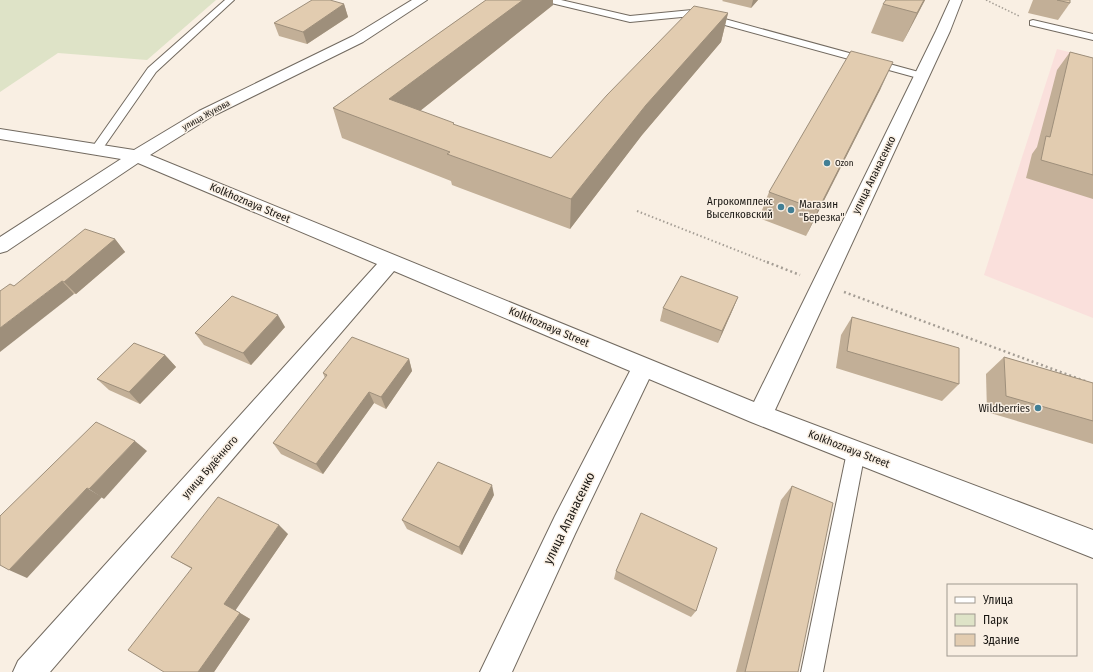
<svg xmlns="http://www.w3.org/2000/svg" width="1093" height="672" viewBox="0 0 1093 672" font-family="'Fira Sans Condensed',sans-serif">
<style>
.industrial{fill:#fae0dc}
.green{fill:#dee3c7}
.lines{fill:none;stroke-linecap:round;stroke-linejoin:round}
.lane-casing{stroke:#726a60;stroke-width:2}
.street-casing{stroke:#726a60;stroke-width:2}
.path-far2{stroke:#a59e95;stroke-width:1.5;stroke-dasharray:1.5 2;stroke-linecap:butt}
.path-far1{stroke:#a59e95;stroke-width:2;stroke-dasharray:1.5 2.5;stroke-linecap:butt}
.path{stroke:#a59e95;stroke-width:2.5;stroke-dasharray:2 3;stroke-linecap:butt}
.lane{fill:#fff;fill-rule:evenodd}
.street{fill:#fff;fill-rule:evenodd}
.wall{fill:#c2af97}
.shaded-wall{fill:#9e8f7b}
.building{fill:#e2ccb0;stroke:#9e8f7b}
.poi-dot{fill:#427f95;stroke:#f9efe3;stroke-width:1.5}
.labels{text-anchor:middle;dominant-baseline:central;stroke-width:3;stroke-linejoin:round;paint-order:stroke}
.far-street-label{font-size:9px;fill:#1a1713;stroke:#f9efe3}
.far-poi-label{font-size:9px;fill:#1a1713;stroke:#f9efe3;text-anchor:start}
.street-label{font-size:11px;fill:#1a1713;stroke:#f9efe3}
.poi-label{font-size:11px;fill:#1a1713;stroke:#f9efe3;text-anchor:end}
.near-street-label{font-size:13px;fill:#1a1713;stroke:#f9efe3}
</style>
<rect width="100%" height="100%" fill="#f9efe3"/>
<polygon class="industrial" points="1057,49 1093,58 1093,318 984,275"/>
<polygon class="green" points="0,0 216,0 147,60 58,53 0,92"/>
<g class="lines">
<defs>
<g id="lane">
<polygon points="225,0 234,0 156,72 101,151 93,151 91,149 148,68"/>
<polygon points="546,0 561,0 630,16 692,10 926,74 927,76 922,79 918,78 692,16 630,22 547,2"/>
<polygon points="1033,20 1093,34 1093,40 1030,25 1030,21"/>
<polygon points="856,444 862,446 865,452 823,672 801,672 847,452 850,446"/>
</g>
<polygon id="street" points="412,0 427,0 363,42 211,117 150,155 754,402 936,31 950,0 962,0 950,31 775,410 1093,530 1093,558 751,422 649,379 575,534 512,672 480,672 555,516 630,371 394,271 50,672 13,672 18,661 377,264 138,163 7,251 0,253 0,237 121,159 0,139 0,129 134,150 199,111 353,36"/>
</defs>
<use href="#lane" class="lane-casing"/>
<use href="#street" class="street-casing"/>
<polyline class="path-far2" points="986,0 1019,16"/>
<polyline class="path-far1" points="637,211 769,263"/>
<g class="path">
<polyline points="767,262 800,275"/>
<polyline points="844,292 1085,381"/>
</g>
<use href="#lane" class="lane"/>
<use href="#street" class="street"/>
</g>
<g class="wall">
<polygon points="486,0 553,0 553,5 420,111 455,125 551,158 728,13 721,42 642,135 570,229 452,185 451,181 342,138 333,108"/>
<polygon points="723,0 758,0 751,8 722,1"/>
<polygon points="925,0 903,42 871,33 883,4"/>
<polygon points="1033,0 1070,0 1070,3 1058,20 1028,13"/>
<polygon points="344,4 348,17 307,44 279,36 274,23"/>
<polygon points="1070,52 1093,58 1093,199 1026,178 1032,154 1037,147 1057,70"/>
<polygon points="881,88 806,236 759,218 769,192"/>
<polygon points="115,239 125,252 76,294 14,286"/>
<polygon points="738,297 733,309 718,343 660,321 663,308"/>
<polygon points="852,317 959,384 942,401 836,368 841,335"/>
<polygon points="285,327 251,365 204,345 195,333"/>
<polygon points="165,355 176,367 140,404 109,390 97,379"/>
<polygon points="1004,357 1093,383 1093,444 987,412 986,374"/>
<polygon points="409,359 412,371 386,409 374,403 323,474 281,454 273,443 325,378 323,373"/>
<polygon points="792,486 798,672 736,672 781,500"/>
<polygon points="494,495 462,555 407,529 402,520"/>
<polygon points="288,534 235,610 250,619 214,672 164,672 192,569 171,557"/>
<polygon points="616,571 696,611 691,617 614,579"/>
</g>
<g class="shaded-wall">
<polygon points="523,0 553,0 553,5 396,130 389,99"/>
<polygon points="753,0 758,0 751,8"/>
<polygon points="924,0 925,0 903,42 917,13"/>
<polygon points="344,4 348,17 307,44 303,32"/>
<polygon points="728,13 721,42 642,135 570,229 571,199 646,105"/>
<polygon points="893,62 881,88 806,236 818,210"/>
<polygon points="115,239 125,252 76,294 64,282"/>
<polygon points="62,281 74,294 0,352 0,328"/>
<polygon points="738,297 733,309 718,343 722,331"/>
<polygon points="278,315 285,327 251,365 243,353"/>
<polygon points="165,355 176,367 140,404 129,392"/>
<polygon points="409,359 412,371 386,409 381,397"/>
<polygon points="369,392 374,403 323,474 316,464"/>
<polygon points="135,441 147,451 104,499 89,489"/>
<polygon points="492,485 494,495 462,555 459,547"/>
<polygon points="87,488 102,497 27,578 9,570"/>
<polygon points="279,525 288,534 235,611 224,604"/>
<polygon points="240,613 250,619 214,672 198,672"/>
</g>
<g class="building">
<polygon points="312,0 330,0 344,4 303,32 274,23"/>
<polygon points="486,0 523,0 389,99 454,123 453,124 551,158 607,95 694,6 728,13 646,105 571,199 447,154 450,152 333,108"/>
<polygon points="886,0 924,0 917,13 883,4"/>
<polygon points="1057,0 1070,0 1070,3"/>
<polygon points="851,51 893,62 818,210 769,192"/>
<polygon points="1070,52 1093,58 1093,175 1041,160 1046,136 1050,137"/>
<polygon points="85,229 115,239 64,282 62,281 0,328 0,291 10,284 14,286"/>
<polygon points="681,276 738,297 722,331 663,308"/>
<polygon points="232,296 278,315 243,353 195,333"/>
<polygon points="852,317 959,348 959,384 847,351"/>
<polygon points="352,337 409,359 381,397 369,392 316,464 273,443 327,375 323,373"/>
<polygon points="134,343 165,355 129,392 97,379"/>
<polygon points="1004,357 1093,383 1093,421 1006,396"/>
<polygon points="96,422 135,441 89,489 87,488 9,570 0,565 0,516"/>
<polygon points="438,462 492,485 459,547 402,520"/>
<polygon points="792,486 833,503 798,672 745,672"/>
<polygon points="218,497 279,525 224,604 240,613 198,672 164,672 128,650 192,568 171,557"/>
<polygon points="641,513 717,548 696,611 616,571"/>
</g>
<g class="poi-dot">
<circle cx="827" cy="163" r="4"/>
<circle cx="781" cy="207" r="4"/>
<circle cx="791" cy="210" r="4"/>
<circle cx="1038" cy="408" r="4"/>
</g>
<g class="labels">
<g class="far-street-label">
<text transform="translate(206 115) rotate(-29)">улица Жукова</text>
</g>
<g class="far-poi-label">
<text x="835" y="163">Ozon</text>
</g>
<g class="street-label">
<text transform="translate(874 175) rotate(-64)">улица Апанасенко</text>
<text transform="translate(250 203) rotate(23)">Kolkhoznaya Street</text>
<text transform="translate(549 327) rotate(23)">Kolkhoznaya Street</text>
<text transform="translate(849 449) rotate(21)">Kolkhoznaya Street</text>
<text transform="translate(210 467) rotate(-49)">улица Будённого</text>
</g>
<g class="poi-label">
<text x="773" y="201">Агрокомплекс<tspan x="773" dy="13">Выселковский</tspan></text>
<text x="799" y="204" text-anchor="start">Магазин<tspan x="799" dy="13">"Березка"</tspan></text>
<text x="1030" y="408">Wildberries</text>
</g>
<g class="near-street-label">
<text transform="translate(569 518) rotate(-64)">улица Апанасенко</text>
</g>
</g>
<rect x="947" y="584" width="130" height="72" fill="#f9efe3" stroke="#a09990"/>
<rect x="955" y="597" width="20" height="6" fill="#ffffff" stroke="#a09990"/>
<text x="983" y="604" font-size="12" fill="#1a1713">Улица</text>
<rect x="955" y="614" width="20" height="12" fill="#dee3c7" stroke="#a09990"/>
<text x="983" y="624" font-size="12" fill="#1a1713">Парк</text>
<rect x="955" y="634" width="20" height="12" fill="#e2ccb0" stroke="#a09990"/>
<text x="983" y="644" font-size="12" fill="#1a1713">Здание</text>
</svg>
